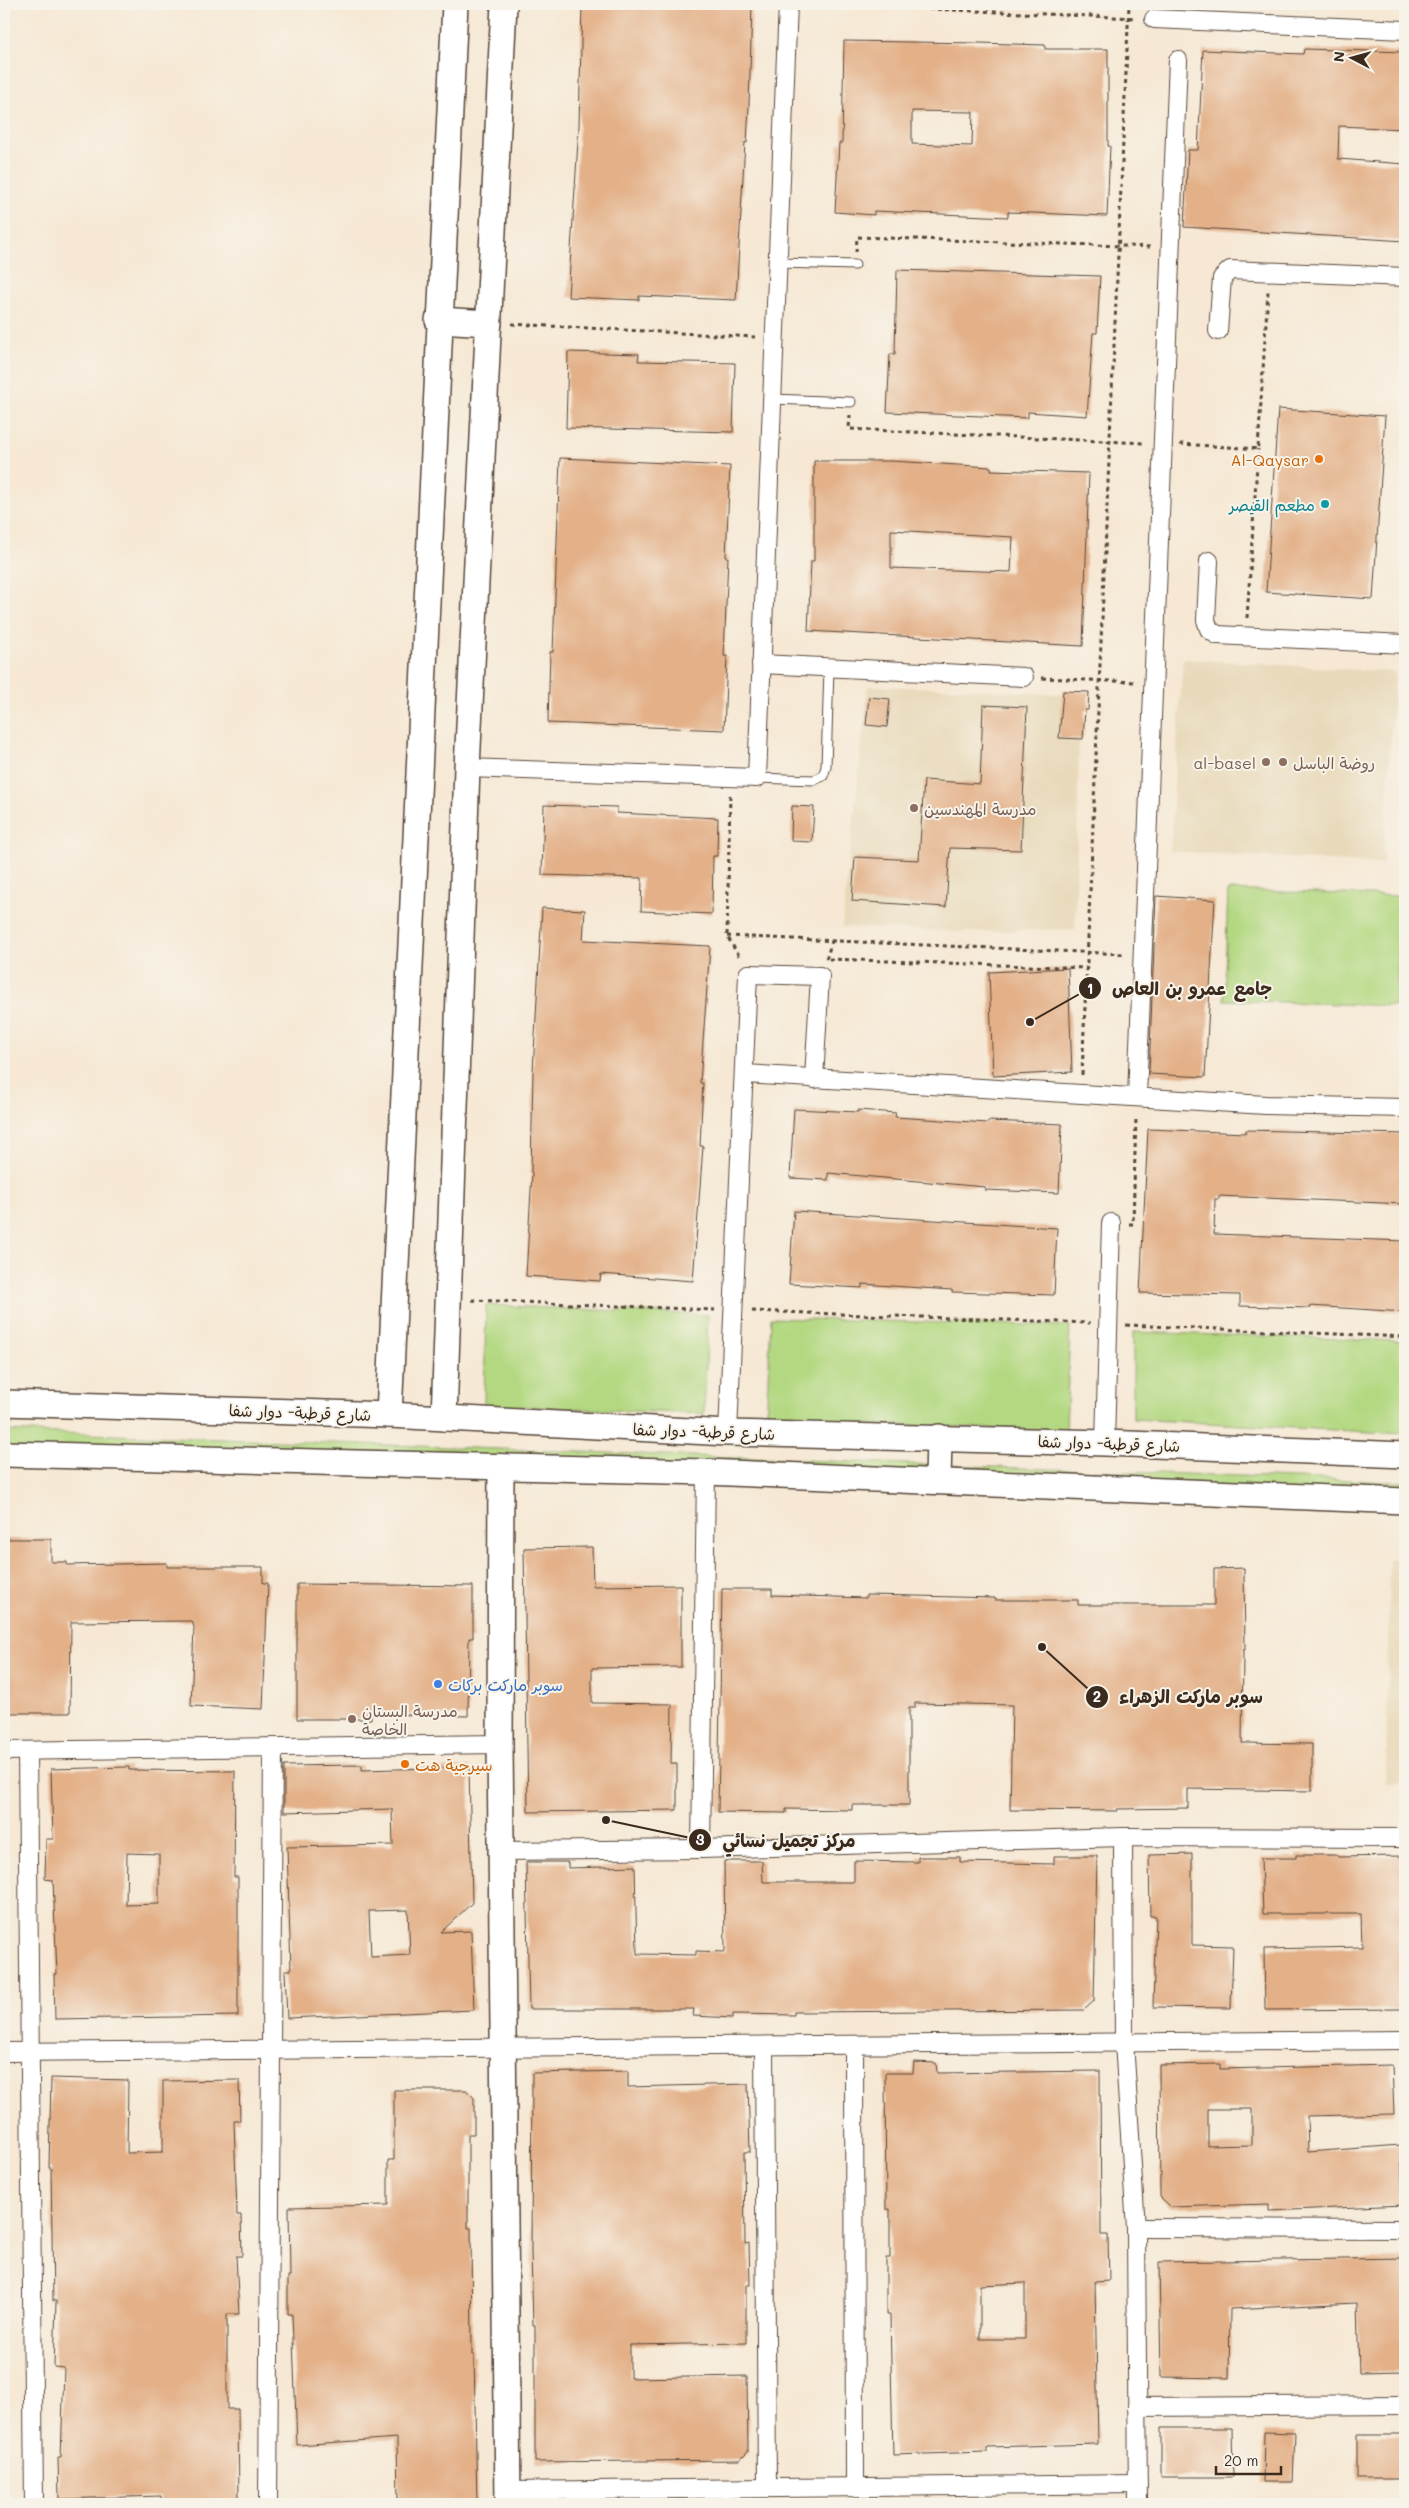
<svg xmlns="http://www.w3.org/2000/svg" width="1409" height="2508" viewBox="0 0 1409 2508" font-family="Mali,'Playpen Sans Arabic',sans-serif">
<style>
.built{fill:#e8d9ba}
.green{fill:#b3d881;stroke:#778150}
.building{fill:#e3b088;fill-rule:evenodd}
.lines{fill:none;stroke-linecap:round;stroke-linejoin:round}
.lane-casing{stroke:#574639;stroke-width:11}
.street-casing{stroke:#574639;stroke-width:20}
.secondary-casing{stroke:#574639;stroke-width:28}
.path{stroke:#574639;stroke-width:3;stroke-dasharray:4 4;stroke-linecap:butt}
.lane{stroke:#fff;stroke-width:9}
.street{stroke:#fff;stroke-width:18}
.secondary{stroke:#fff;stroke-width:25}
.food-dot{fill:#e8710a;stroke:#f7f3e8;stroke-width:2}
.culture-dot{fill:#0f9aa8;stroke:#f7f3e8;stroke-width:2}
.education-dot{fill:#8d6e63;stroke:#f7f3e8;stroke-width:2}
.shop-dot{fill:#3f7fe0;stroke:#f7f3e8;stroke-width:2}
.labels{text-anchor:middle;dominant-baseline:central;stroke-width:4;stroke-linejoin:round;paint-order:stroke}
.food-label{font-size:16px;fill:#c56008;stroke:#f7f3e8;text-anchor:end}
.culture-label{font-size:16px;fill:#0d838f;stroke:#f7f3e8;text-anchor:end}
.education-label{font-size:16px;fill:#785e54;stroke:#f7f3e8;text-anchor:start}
.street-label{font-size:16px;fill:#3b2a1e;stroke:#f7f3e8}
.shop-label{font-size:16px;fill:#366cbe;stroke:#f7f3e8;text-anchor:start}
.leader{fill:none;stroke:#3b2a1e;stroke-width:2}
.callout-dot{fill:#3b2a1e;stroke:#f7f3e8;stroke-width:2}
.mark-label{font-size:15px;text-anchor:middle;font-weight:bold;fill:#fff}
.callout-label{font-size:18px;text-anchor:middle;font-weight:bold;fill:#3b2a1e;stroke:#f7f3e8;stroke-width:4;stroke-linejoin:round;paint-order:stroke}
</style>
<rect width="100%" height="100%" fill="#f7f3e8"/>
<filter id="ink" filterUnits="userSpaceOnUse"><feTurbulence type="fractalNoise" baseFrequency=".02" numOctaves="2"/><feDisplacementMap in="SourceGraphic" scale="10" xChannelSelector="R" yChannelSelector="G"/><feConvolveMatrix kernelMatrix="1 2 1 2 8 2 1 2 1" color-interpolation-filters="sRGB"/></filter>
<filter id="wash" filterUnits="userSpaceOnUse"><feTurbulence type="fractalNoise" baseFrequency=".0096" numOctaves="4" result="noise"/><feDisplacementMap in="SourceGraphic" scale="20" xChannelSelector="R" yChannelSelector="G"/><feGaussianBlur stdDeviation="1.12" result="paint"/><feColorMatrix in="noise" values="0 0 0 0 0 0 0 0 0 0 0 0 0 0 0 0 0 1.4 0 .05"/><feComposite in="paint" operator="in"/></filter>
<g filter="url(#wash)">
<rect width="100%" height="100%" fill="#f6e8d4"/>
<g class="built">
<polygon points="1183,659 1395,672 1383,864 1170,851"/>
<polygon points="868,686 978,689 1080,696 1075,929 970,932 842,927"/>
<polygon points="1389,1559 1405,1559 1405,1783 1386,1783"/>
</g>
<g class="green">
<polygon points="1228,890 1400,896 1396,1006 1224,1000"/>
<polygon points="486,1305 708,1315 704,1414 484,1405"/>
<polygon points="771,1318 1070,1326 1066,1431 766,1421"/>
<polygon points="1133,1332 1405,1341 1405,1434 1133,1419"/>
<polygon points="4,1431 1405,1482 1405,1501 4,1450"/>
</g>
<g id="blocks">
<g class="building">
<polygon points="582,4 752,4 749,106 747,143 745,142 736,300 639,296 639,300 568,297 579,126"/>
<path d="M844,41L979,43L1045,45V49H1108V146H1110L1107,216L1008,212V217L874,211V215L835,212L839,143H842ZM912,111L973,112L972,146L912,144Z"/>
<polygon points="1304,49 1405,52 1404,129 1339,126 1338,159 1405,164 1405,241 1184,227 1188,150 1198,150 1203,50 1303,54"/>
<polygon points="897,270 1100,276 1097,333 1093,333 1087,416 1028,412 1028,418 887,412 890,354 895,354"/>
<polygon points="568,352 639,354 638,361 735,363 733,432 566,428"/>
<polygon points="1278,409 1385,416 1373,599 1266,592"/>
<polygon points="560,458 730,466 726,557 728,557 724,656 727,656 724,730 548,723 550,652 553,652"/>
<path d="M814,461H891L991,467V470L1089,473L1083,646L808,631L811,561H814ZM891,530L1013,537L1011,572L891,568Z"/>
<polygon points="1063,691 1089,692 1088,710 1085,710 1083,739 1059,738"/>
<polygon points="869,697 890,699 887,727 866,725"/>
<polygon points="983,705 1027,707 1021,850 950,848 946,907 852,901 855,857 919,860 924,780 980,784"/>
<polygon points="544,805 617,807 617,813 718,818 717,856 713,856 712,914 641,911 642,878 542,875"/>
<polygon points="792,806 814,807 812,842 791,841"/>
<polygon points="1156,896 1215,900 1205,1077 1149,1074"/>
<polygon points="542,908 585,910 583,940 710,946 700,1083 703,1083 700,1146 703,1146 693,1281 601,1274 600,1281 526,1276 532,1173 531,1172 533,1071"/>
<polygon points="1068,968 1072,1072 993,1076 989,972"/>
<polygon points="794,1109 858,1112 858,1110 896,1113 895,1117 988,1123 988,1121 1062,1124 1059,1193 985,1190 985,1187 828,1173 828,1180 790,1178"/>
<polygon points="1148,1129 1246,1133 1246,1130 1405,1134 1405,1204 1219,1196 1219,1199 1215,1199 1214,1234 1405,1241 1405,1312 1310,1306 1310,1308 1240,1306 1240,1295 1140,1293"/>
<polygon points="794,1211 1057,1228 1054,1295 952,1292 952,1290 862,1284 862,1288 789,1284"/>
<polygon points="4,1539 51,1539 51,1562 67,1562 67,1565 167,1563 167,1567 263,1567 263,1583 268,1583 263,1709 191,1706 194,1627 192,1621 71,1622 70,1713 4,1713"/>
<polygon points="592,1547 593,1586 681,1585 681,1667 592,1668 592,1703 672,1704 671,1764 677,1764 677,1810 528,1812 524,1548"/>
<polygon points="1244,1568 1245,1650 1243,1650 1242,1743 1312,1744 1312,1791 1188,1789 1188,1808 1117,1809 1117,1811 1010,1810 1012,1705 915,1703 915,1708 909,1708 909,1805 852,1805 852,1810 786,1809 786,1813 718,1812 722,1589 772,1589 772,1595 866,1598 866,1595 916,1596 995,1598 995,1600 1078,1600 1078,1605 1214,1605 1214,1569"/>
<polygon points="297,1584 473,1586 473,1638 469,1638 468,1716 371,1714 371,1719 297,1719"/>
<path d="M362,1765V1770L469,1767L472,1903L441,1932L471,1931L474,2010L287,2018L285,1970H291L287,1847L393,1845L392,1809L284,1812V1766ZM408,1910L410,1955L371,1957L369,1911Z"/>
<path d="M129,1767V1770L235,1771L234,1877H238V2016L55,2019L54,1974H57L53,1880L45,1879L46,1839H53L51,1769ZM127,1853L159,1854V1904L126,1905Z"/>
<polygon points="1192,1854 1192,1945 1233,1946 1231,2008 1153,2007 1156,1916 1150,1916 1149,1855"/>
<polygon points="1296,1855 1338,1855 1338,1857 1404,1856 1405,2009 1265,2010 1264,1949 1362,1947 1361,1914 1263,1914 1261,1858 1296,1858"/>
<polygon points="1054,1856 1097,1856 1094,2001 1084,2010 794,2012 794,2015 733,2014 733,2018 693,2016 694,2009 529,2009 526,1862 568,1862 568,1868 635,1866 637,1954 696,1955 696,1951 725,1952 724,1861 762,1861 763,1882 854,1882 854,1861 918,1862 918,1857 960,1857 960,1862 1054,1864"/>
<path d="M914,2062L936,2063L937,2073L1100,2071L1101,2235H1108L1109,2281L1095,2282L1098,2444L987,2447V2452L893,2455L890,2315H886V2258H890V2209H886L885,2073H913ZM1025,2283V2339H980V2285Z"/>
<path d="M1220,2064V2069L1392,2065L1394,2114L1307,2116L1308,2152L1401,2145L1403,2205L1269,2211V2204L1171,2207L1160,2197L1159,2065ZM1208,2109H1252V2145L1208,2146Z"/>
<polygon points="628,2071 628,2087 748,2084 750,2152 744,2152 745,2244 749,2243 750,2285 746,2285 746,2343 630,2345 630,2378 747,2376 748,2452 740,2460 535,2462 535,2325 533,2325 531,2252 532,2073"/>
<polygon points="51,2078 128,2080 127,2153 163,2152 163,2081 239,2080 240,2121 234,2121 237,2215 241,2215 242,2256 236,2256 239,2314 227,2314 227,2409 238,2409 239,2504 161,2504 161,2496 59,2499 58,2458 61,2458 64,2368 54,2367 56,2301 53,2301 51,2168 49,2168"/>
<polygon points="394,2090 466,2090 474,2098 474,2134 468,2134 468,2228 471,2228 472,2355 474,2355 477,2504 398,2504 397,2438 297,2445 292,2314 288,2314 288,2276 290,2276 289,2207 388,2205 388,2160 394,2160"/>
<polygon points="1405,2258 1405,2372 1359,2373 1357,2303 1230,2309 1229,2378 1161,2377 1159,2262"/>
<polygon points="1161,2428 1232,2428 1233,2477 1161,2477"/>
<polygon points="1264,2432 1295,2433 1293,2482 1263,2482"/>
<rect x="1357" y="2435" width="48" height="44"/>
</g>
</g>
</g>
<g filter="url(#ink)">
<use href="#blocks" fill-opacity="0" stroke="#574639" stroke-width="1"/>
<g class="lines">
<defs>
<g id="lane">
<polyline points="778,263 855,265"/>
<polyline points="772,399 851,402"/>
<polyline points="757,778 814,780 823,776 826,767 829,668"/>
</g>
<g id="street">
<polyline points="1154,19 1405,30"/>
<polyline points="1218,331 1222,278 1230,270 1405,277"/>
<polyline points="1209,561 1206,620 1209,629 1217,635 1405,644"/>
<polyline points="761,664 1024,677"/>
<polyline points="467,768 757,778 788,4"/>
<polyline points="745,1074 1266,1105 1405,1108"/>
<polyline points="1137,1097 1178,60"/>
<polyline points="728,1433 748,974 820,976 814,1079"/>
<polyline points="1105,1443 1111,1223"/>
<polyline points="4,1751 500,1744"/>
<polyline points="27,1751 34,2504"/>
<polyline points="1123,1837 1124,2042 1136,2228 1138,2504"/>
<polyline points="701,1849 706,1472"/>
<polyline points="501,1851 701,1849 1123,1837 1405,1838"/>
<polyline points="854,2045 855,2487"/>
<polyline points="764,2046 767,2486"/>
<polyline points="4,2052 1405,2040"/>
<polyline points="1136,2228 1405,2229"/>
<polyline points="1137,2407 1405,2405"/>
<polyline points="508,2491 1138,2484"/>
<polyline points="268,2504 273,1747"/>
</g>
<g id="secondary">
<polyline points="438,320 489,323"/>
<polyline points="4,1403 389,1415 728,1433 1105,1443 1405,1455"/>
<polyline points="389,1415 455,4"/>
<polyline points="444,1418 467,768 504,4"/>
<polyline points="4,1454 706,1472 1405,1501"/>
<polyline points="501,1467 500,1744 508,2504"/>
<polyline points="938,1481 939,1437"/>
</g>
</defs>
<use href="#lane" class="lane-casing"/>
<use href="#street" class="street-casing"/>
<use href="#secondary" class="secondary-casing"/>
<g class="path">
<polyline points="884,4 884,7 1136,18"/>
<polyline points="856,252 857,237 1153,247"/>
<polyline points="512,324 755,337"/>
<polyline points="850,415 849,429 1144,443"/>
<polyline points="1180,444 1258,449 1268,291"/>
<polyline points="1247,618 1258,449"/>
<polyline points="1042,678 1135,682"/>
<polyline points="730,795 727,936 740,958"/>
<polyline points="727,936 1124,954"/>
<polyline points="826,959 832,941"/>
<polyline points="829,959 1086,968"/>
<polyline points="1082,1075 1129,4"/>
<polyline points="1129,1224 1133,1224 1136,1117"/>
<polyline points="472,1300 715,1310"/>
<polyline points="752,1311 1090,1323"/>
<polyline points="1126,1325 1405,1337"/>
</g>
<use href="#lane" class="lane"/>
<use href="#street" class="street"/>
<use href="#secondary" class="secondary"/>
</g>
</g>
<g class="food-dot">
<circle cx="1319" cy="459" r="5"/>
<circle cx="405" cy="1764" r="5"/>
</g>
<circle class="culture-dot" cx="1325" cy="504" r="5"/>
<g class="education-dot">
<circle cx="1266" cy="762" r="5"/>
<circle cx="1283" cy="762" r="5"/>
<circle cx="914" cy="808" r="5"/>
<circle cx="352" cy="1719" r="5"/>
</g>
<circle class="shop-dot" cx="438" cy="1684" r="5"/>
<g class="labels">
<g class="food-label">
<text x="1309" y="459">Al-Qaysar</text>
<text x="415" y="1764" text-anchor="start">سيرجية هت</text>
</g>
<g class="culture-label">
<text x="1315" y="504">مطعم القيصر</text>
</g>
<g class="education-label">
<text x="1256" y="762" text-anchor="end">al-basel</text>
<text x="1293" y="762">روضة الباسل</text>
<text x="924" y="808">مدرسة المهندسين</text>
<text x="362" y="1710">مدرسة البستان<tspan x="362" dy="18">الخاصة</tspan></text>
</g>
<g class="street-label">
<text transform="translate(300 1412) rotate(2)">شارع قرطبة- دوار شفا</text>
<text transform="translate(704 1431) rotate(2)">شارع قرطبة- دوار شفا</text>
<text transform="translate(1109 1443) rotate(2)">شارع قرطبة- دوار شفا</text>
</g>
<g class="shop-label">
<text x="448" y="1684">سوبر ماركت بركات</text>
</g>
</g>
<path class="leader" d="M1030 1022L1090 988M1042 1647L1097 1697M606 1820L700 1840"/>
<g class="callout-dot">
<circle cx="1030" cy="1022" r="5"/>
<circle cx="1042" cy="1647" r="5"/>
<circle cx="606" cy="1820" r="5"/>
<circle cx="1090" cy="988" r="12"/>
<circle cx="1097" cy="1697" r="12"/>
<circle cx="700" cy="1840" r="12"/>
</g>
<g class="mark-label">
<text x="1090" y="994">1</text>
<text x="1097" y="1702">2</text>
<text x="700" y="1845">3</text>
</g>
<g class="callout-label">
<text x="1192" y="995">جامع عمرو بن العاص</text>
<text x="1191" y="1703">سوبر ماركت الزهراء</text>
<text x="789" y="1847">مركز تجميل نسائي</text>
</g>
<rect width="1409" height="2508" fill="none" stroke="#f7f3e8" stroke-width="20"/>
<g transform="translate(1352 58) rotate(276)" stroke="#f7f3e8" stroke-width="4" paint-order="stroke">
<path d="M0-4L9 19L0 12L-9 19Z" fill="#3b2a1e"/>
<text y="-8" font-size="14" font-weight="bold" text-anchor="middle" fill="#3b2a1e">N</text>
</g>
<path d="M1216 2466v8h65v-8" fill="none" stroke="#3b2a1e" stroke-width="2.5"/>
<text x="1224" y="2466" font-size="15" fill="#3b2a1e" stroke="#f7f3e8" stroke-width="4" paint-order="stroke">20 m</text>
</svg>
